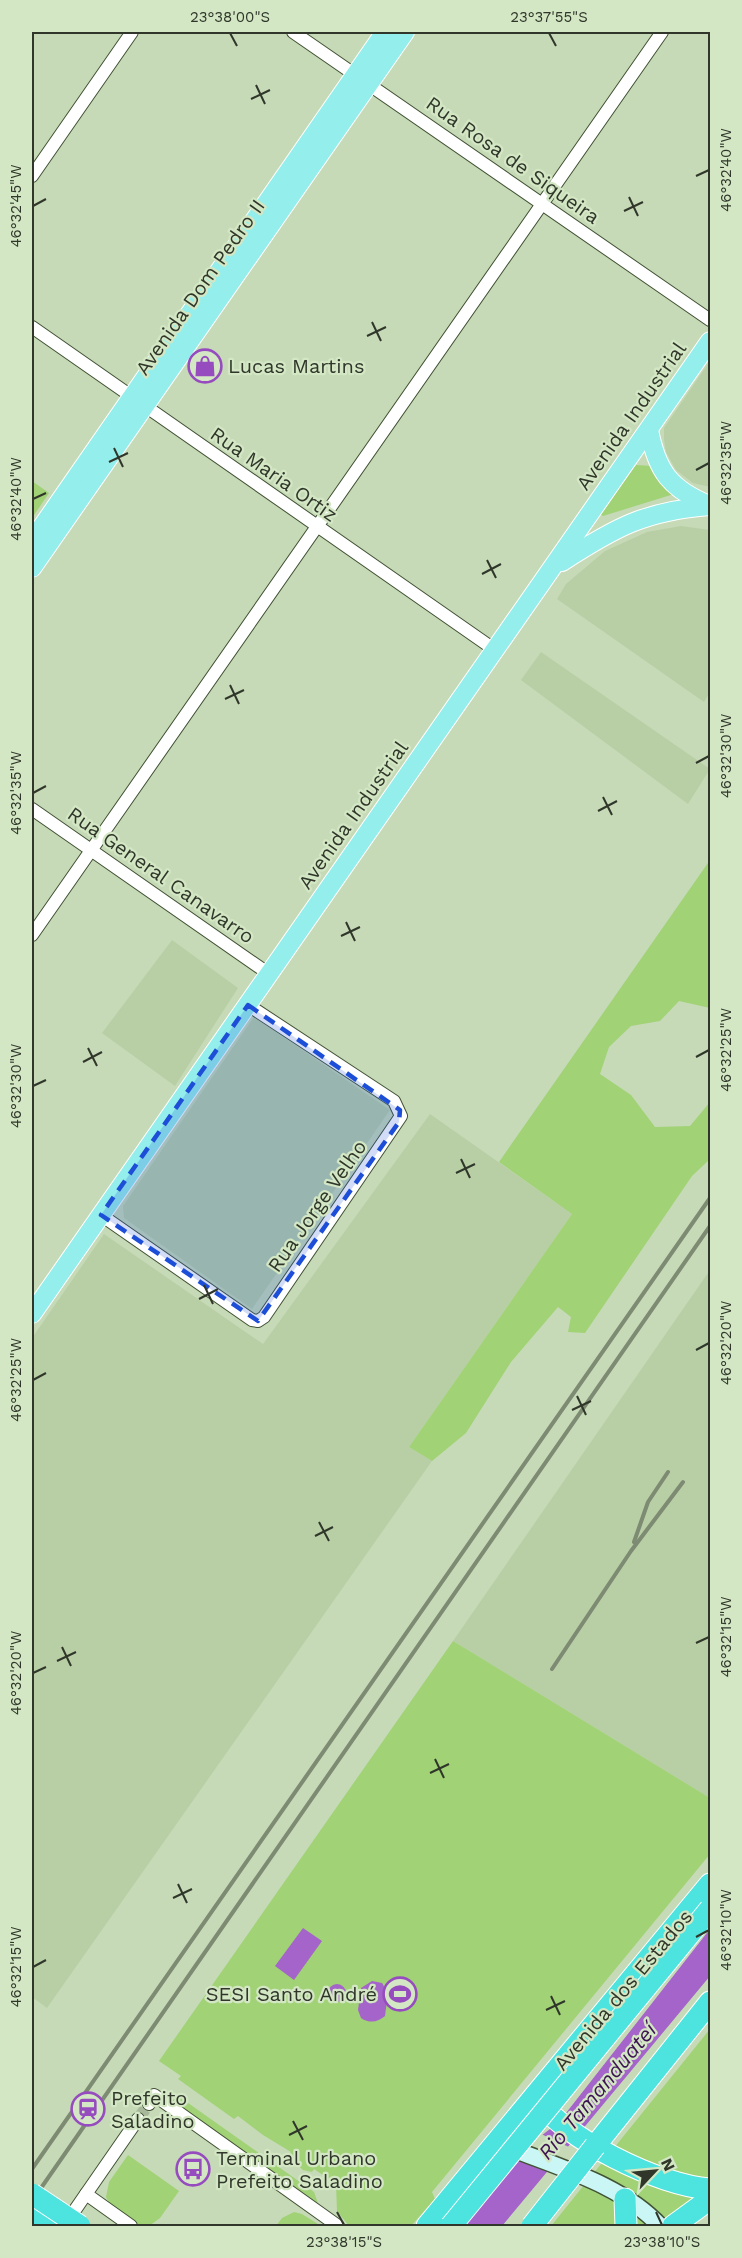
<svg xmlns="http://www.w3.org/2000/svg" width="742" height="2258" viewBox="0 0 742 2258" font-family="'Work Sans',sans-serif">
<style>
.built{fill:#b8cfa6}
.green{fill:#a1d276}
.water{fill:#a464c9}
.pier{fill:#c6dab7}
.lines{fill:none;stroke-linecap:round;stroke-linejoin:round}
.street-tunnel{stroke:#a8b99b;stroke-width:12;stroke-dasharray:12 6;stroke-linecap:butt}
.street-casing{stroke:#415234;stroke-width:14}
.secondary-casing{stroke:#415234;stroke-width:19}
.primary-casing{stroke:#fff;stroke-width:20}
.highway-casing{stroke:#fff;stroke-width:23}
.street{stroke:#fff;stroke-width:12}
.secondary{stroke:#caf7f5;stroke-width:16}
.primary{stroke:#94eeeb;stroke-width:18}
.highway{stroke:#4de3de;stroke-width:21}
.rail{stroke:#7e8b73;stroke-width:4}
.highway-bridge-casing{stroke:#fff;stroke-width:23;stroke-linecap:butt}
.highway-bridge{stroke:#4de3de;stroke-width:21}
.marked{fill:#1d4ed8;fill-opacity:0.2;stroke:#1d4ed8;stroke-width:4.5;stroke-dasharray:12 8;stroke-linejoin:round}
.ticks{fill:none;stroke:#30372a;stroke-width:2}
.labels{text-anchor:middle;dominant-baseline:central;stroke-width:4.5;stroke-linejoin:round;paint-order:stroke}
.street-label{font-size:20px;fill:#30372a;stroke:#d3e7c4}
.poi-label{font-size:20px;fill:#30372a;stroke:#d3e7c4;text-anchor:start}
.water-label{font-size:21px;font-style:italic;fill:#3d1353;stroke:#d3e7c4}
.neatline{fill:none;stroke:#30372a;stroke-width:2}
.ticks-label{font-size:15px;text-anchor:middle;fill:#30372a}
</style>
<rect width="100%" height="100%" fill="#c6dab7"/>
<g class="built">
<polygon points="710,361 710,487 693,483 676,470 666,452 664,439 664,428"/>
<polygon points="681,526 710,530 710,692 704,702 557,599 566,584 605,551 647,532"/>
<polygon points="541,652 710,769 688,804 521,680"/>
<polygon points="172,940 238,988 175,1086 102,1033"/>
<polygon points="254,1017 390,1110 252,1309 124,1218 123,1206"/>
<polygon points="430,1114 572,1214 409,1447 432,1461 47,2008 32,1997 32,1338 104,1234 263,1344"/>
<polygon points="710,1270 710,1798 453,1641"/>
</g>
<g class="green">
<polygon points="636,465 652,466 674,494 603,516 600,514"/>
<polygon points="32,481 49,493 32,518"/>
<polygon points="710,860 710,1008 679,1001 660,1021 631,1026 609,1047 600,1074 631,1095 655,1127 690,1126 710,1102 710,1159 692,1176 585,1333 568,1332 571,1317 558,1307 511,1362 466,1433 432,1461 409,1447 572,1214 499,1162"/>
<polygon points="453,1641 710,1798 710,1854 432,2192 435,2199 411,2226 349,2226 337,2211 336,2184 314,2169 312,2172 303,2170 288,2156 291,2152 263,2135 238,2116 234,2119 178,2079 181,2076 159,2061"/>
<polygon points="710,2029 710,2187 662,2226 551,2226"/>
<polygon points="173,2096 181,2098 314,2192 318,2203 167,2099"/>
<path d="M128,2155L179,2191L160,2218L149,2226C133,2226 112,2210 106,2197L109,2182Z"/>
<polygon points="294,2212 302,2214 321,2226 276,2226 282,2218"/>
</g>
<g class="water">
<polygon points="303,1928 322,1941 294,1980 275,1966"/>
<polygon points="710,1929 710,1976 502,2226 462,2226 532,2143 559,2122"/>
<path d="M372,1981L382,1983L388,1993L385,2016C378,2022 370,2024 361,2018L358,2010L361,1988Z"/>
<circle cx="337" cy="1993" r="9"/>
</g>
<polygon class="pier" points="539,2133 571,2148 555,2168 516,2156"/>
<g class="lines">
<polyline class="street-tunnel" points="138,2119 149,2104"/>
<defs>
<g id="street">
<polyline points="293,32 710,320"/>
<polyline points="32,176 132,32"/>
<polyline points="32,327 495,650"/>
<polyline points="32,809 269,974"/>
<polyline points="32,935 662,32"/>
<polyline points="101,1215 252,1320 258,1321 264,1317 401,1116 394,1101 248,1005"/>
<polyline points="149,2104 154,2095 338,2226"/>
<polyline points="66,2223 86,2194"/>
<polyline points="131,2226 86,2194 138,2119"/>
</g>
<path id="secondary" d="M503,2145C556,2167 620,2183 660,2226"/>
<g id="primary">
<path d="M649,430C657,471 670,489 709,505"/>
<polyline points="32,541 385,32"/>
<path d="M562,562C616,527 645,511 710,506"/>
<polyline points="32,568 405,32"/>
<polyline points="32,1314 710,341"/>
</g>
<g id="highway">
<path d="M535,2096C563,2139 660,2186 710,2189"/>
<polyline points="595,2146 710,2002"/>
<polyline points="625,2199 626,2226"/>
<polyline points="32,2216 47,2226"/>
<polyline points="427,2226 710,1884"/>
<polyline points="673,2226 710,2199"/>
</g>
</defs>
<use href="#street" class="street-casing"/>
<use href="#secondary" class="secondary-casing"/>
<use href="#primary" class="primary-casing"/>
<use href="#highway" class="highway-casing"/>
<use href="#street" class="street"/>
<use href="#secondary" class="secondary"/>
<use href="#primary" class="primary"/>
<use href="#highway" class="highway"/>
<g class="rail">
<polyline points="634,1542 648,1502 668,1472"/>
<polyline points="552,1669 631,1551 683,1482"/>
<polyline points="32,2169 710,1198"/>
<polyline points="32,2201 710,1226"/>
</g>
<defs>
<g id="highway-bridge">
<polyline points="32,2194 80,2226"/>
<polyline points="451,2226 710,1909"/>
<polyline points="532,2226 595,2146"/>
</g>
</defs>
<use href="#highway-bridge" class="highway-bridge-casing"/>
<use href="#highway-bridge" class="highway-bridge"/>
</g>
<path class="marked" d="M248,1005L400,1110L399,1122L258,1321L101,1215Z"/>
<path class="ticks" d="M230,33L237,46M549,33L556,46M256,85L265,104M251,99L270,90M696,176L709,170M629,197L638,216M33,206L46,199M624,211L643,202M372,322L381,341M367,336L386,327M114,448L123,467M109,462L128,453M696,470L709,463M33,499L46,493M487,560L496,578M482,574L501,564M230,685L239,704M225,699L244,690M696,763L709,756M33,793L46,786M603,797L612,815M598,811L617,801M346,922L355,941M341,936L360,927M88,1048L97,1066M696,1057L709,1050M83,1062L102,1052M33,1086L46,1080M461,1159L470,1178M456,1173L475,1164M204,1285L213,1304M199,1299L218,1289M696,1350L709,1343M33,1380L46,1373M577,1396L586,1415M572,1410L591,1401M319,1522L329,1541M315,1536L333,1527M696,1643L709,1637M62,1647L71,1666M57,1661L76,1652M33,1673L46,1667M435,1759L444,1778M430,1773L449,1764M178,1884L187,1903M173,1898L192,1889M696,1937L709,1930M33,1967L46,1960M551,1996L560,2015M546,2010L565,2001M293,2121L303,2140M289,2135L307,2126M337,2212L344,2225M656,2212L662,2225"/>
<defs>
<symbol id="shop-ring" viewBox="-11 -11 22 22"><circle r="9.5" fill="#d3e7c4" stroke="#964cbf" stroke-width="1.5"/><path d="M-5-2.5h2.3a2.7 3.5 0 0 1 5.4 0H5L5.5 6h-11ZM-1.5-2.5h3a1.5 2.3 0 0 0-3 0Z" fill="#964cbf"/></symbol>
<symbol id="stadium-ring" viewBox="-11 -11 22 22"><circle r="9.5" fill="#d3e7c4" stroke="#964cbf" stroke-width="1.5"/><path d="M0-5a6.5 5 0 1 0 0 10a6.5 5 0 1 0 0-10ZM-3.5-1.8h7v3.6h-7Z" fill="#964cbf"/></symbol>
<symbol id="station-ring" viewBox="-11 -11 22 22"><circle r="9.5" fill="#d3e7c4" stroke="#964cbf" stroke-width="1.5"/><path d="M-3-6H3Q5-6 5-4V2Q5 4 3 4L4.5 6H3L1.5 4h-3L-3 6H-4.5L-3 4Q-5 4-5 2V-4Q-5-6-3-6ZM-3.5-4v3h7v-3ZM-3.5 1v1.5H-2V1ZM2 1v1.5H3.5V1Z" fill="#964cbf"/></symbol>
<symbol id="bus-ring" viewBox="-11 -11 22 22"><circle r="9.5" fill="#d3e7c4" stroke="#964cbf" stroke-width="1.5"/><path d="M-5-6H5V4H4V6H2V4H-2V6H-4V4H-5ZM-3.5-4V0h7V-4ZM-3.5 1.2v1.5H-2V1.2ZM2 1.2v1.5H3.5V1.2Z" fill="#964cbf"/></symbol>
</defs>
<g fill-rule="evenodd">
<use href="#shop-ring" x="186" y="347" width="38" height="38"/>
<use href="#stadium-ring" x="381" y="1975" width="38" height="38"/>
<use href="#station-ring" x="69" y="2090" width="38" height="38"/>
<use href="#bus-ring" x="174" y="2150" width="38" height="38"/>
</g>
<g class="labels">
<g class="street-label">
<text transform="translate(513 160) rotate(35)">Rua Rosa de Siqueira</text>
<text transform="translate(200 287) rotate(-55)">Avenida Dom Pedro II</text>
<text transform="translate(631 416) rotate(-55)">Avenida Industrial</text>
<text transform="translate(274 474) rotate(35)">Rua Maria Ortiz</text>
<text transform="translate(353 815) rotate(-55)">Avenida Industrial</text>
<text transform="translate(161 875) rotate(35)">Rua General Canavarro</text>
<text transform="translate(317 1206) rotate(-55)">Rua Jorge Velho</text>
<text transform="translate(623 1990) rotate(-50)">Avenida dos Estados</text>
</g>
<g class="poi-label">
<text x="228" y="366">Lucas Martins</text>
<text x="377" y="1994" text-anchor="end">SESI Santo André</text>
<text x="111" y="2098">Prefeito<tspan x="111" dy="23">Saladino</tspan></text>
<text x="216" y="2158">Terminal Urbano<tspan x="216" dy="23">Prefeito Saladino</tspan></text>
</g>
<g class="water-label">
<text transform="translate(597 2091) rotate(-50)">Rio Tamanduateí</text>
</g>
</g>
<rect width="742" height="2258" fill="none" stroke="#d3e7c4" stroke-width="66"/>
<g transform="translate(655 2171) rotate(64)" stroke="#d3e7c4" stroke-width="4.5" paint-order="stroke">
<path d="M0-4.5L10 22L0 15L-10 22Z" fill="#30372a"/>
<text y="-9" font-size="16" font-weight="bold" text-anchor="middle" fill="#30372a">N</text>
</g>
<rect x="33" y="33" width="676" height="2192" class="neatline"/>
<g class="ticks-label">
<text x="230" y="22">23°38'00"S</text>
<text x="549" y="22">23°37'55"S</text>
<text transform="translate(726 170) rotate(-90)" y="5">46°32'40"W</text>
<text transform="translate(16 206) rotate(-90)" y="5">46°32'45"W</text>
<text transform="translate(726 463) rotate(-90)" y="5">46°32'35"W</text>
<text transform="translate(16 499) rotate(-90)" y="5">46°32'40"W</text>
<text transform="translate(726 756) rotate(-90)" y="5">46°32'30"W</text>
<text transform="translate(16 793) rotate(-90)" y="5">46°32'35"W</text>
<text transform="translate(726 1050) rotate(-90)" y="5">46°32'25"W</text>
<text transform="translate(16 1086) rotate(-90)" y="5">46°32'30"W</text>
<text transform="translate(726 1343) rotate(-90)" y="5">46°32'20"W</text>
<text transform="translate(16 1380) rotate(-90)" y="5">46°32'25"W</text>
<text transform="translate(726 1637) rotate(-90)" y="5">46°32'15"W</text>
<text transform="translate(16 1673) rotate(-90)" y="5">46°32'20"W</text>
<text transform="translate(726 1930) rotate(-90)" y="5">46°32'10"W</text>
<text transform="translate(16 1967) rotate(-90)" y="5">46°32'15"W</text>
<text x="344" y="2247">23°38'15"S</text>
<text x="662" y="2247">23°38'10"S</text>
</g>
</svg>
